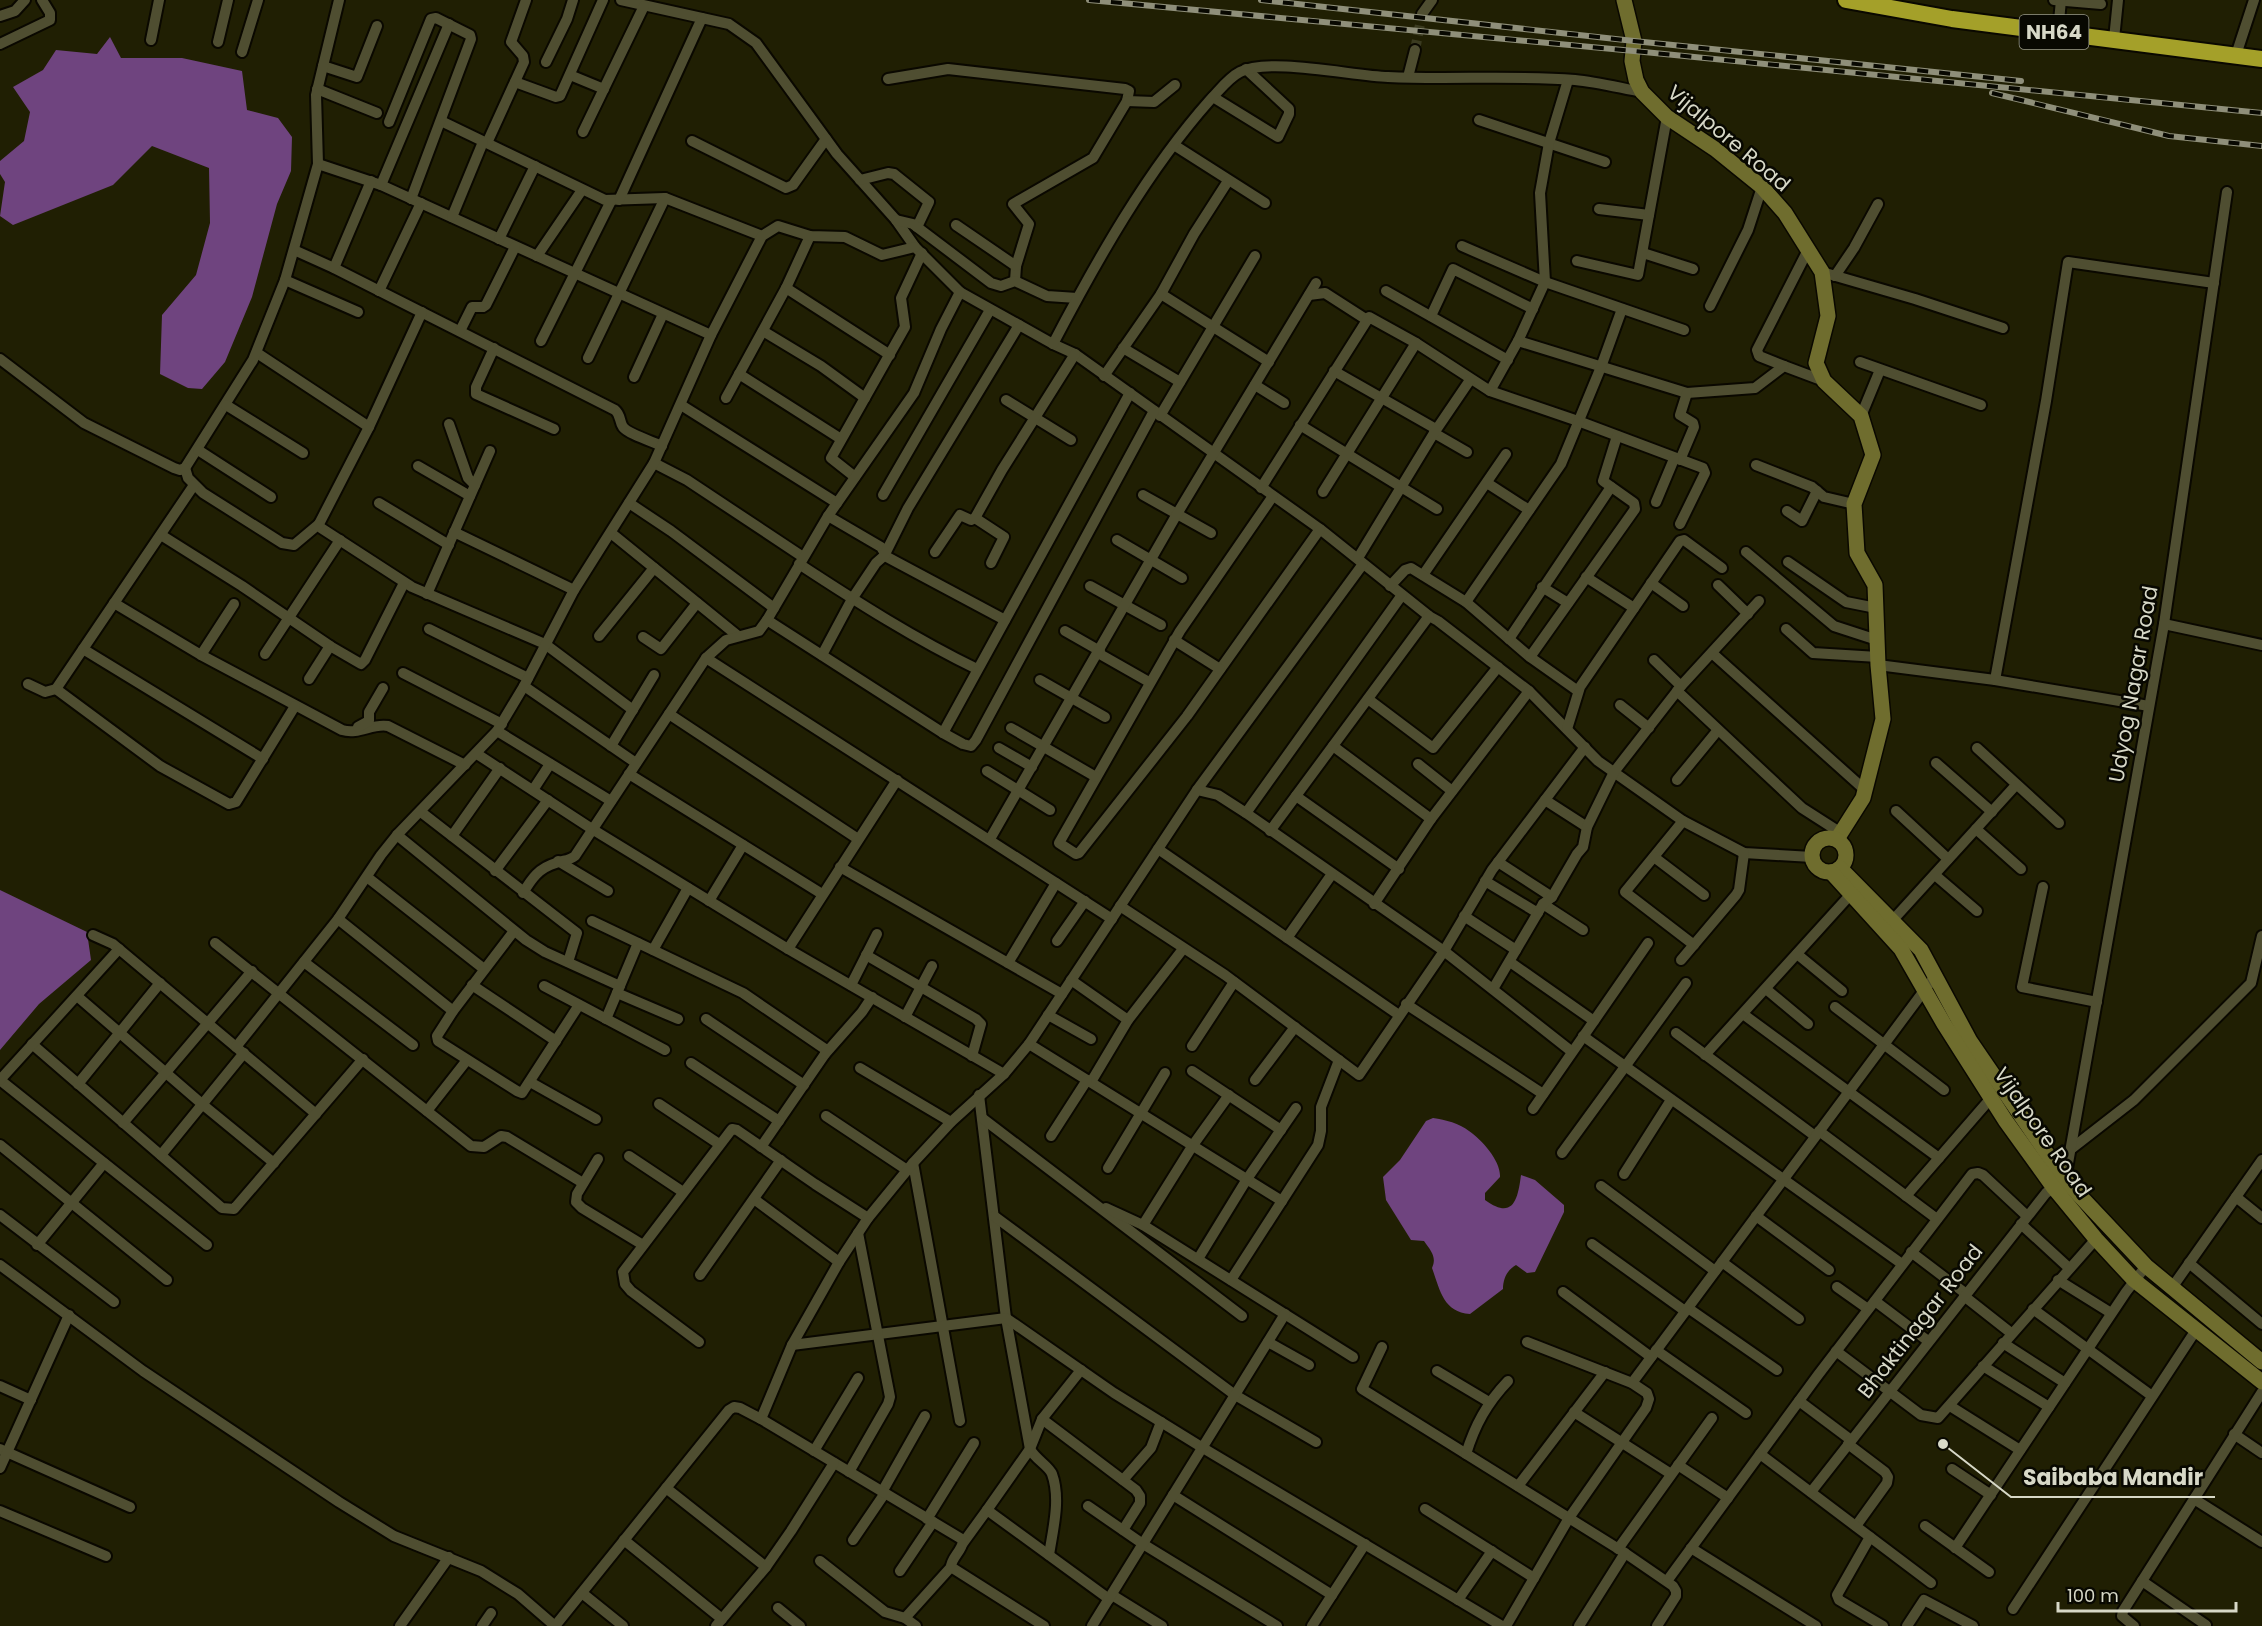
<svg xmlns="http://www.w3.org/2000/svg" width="2262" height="1626" viewBox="0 0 2262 1626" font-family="Poppins,sans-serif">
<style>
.water{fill:#6f447f}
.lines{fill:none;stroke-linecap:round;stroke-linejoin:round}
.minor-tunnel{stroke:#3b3b20;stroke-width:10;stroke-dasharray:10 5;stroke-linecap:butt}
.minor-casing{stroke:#0a0800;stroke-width:14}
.secondary-casing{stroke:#0a0800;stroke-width:18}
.trunk-casing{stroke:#0a0800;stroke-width:20}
.minor{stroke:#4f4e31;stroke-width:10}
.secondary{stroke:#6f6d2e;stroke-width:15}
.trunk{stroke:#a4a029;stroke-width:16}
.rail-casing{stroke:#8f8f7a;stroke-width:6}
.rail{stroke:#080801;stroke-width:4;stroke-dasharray:11;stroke-linecap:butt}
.labels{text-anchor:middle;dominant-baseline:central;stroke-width:5;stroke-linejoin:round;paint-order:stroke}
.shield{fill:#080801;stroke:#999a8c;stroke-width:1.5}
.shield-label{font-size:20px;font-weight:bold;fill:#d7d8c7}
.street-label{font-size:21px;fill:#d7d8c7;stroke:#080801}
.leader{fill:none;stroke:#d7d8c7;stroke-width:2}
.callout-dot{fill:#d7d8c7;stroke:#080801;stroke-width:2}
.callout-label{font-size:22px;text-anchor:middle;font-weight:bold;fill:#d7d8c7;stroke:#080801;stroke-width:5;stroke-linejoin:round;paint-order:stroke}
</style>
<rect width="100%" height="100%" fill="#201f03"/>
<g class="water">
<polygon points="110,37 121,58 182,58 242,71 247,110 278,118 292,137 291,171 277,204 252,297 225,362 202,389 188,388 160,374 162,315 196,275 210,223 209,168 152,146 113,185 13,225 0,216 5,182 0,174 0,161 24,141 30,112 13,87 43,70 56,50 97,54"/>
<polygon points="0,890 87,932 91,960 39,1004 0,1050"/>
<path d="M1433,1118C1446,1120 1459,1123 1469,1131C1482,1140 1501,1161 1500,1177L1485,1193V1200C1514,1221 1518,1198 1521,1175L1535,1180L1564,1205V1212L1535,1272L1527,1273L1516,1265C1507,1270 1503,1279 1503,1289L1470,1314C1443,1312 1440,1290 1432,1268C1437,1257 1431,1251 1424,1241L1411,1240L1386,1200L1383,1177L1400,1160L1426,1121Z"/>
</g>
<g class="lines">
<polyline class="minor-tunnel" points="1415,50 1422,14"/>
<defs>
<g id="minor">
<polyline points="621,0 729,24 756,43 837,154 896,220 915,247 960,292 1053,344 1075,354 1320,529 1429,616 1438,621 1529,691 1598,761 1683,821 1744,853 1812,857"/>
<polyline points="2054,0 2101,4"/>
<polyline points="1422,14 1432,0"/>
<polyline points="0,16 15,11 25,0"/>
<polyline points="2058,32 2061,0"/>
<polyline points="2114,39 2118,0"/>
<polyline points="151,40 159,0"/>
<polyline points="218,42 228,0"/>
<polyline points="0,44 50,20 50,13 42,0"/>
<polyline points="242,52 258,0"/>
<polyline points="2236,55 2254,0"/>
<polyline points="546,62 567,19 573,0"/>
<polyline points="323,66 357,77 377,26"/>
<polyline points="570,75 604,89"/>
<polyline points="1408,77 1415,50"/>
<polyline points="888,79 948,69 1125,89 1129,91 1127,101 1093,158 1013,204 1029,224 1016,266 1015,281"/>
<polyline points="515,82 556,97 560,96 603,0"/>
<polyline points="317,89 377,113"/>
<polyline points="1213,97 1278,137 1289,114 1289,109 1246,69"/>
<polyline points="1127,101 1154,102 1175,85"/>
<polyline points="1479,120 1605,162"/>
<polyline points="441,121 605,200 665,198 762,236"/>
<polyline points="389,122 431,19 436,18 470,35 471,39 411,199"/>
<polyline points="583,132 644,6"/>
<polyline points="692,141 786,188 793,185 826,139"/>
<polyline points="487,143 524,62 523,56 511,42 526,0"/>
<polyline points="1174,145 1265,203"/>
<polyline points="318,164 381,185 711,335"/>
<polyline points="860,180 888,173 894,174 929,202 917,227"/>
<polyline points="381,185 449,24"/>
<polyline points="619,200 702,18"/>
<polyline points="1599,209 1649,215"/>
<polyline points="452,217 483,142"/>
<polyline points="896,220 913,224 991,283 1001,286 1015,281 1047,296 1077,298"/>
<polyline points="956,225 1016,266"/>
<polyline points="499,239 535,166"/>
<polyline points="1462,246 1545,282 1684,330"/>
<path d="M294,250L334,268L615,410C621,415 619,421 623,427C628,434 654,442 662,446"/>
<polyline points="1643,253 1693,269"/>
<polyline points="537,256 582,190"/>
<polyline points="1577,261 1638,275 1667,117"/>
<polyline points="334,268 371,181"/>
<polyline points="1822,272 1915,299 2003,328"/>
<polyline points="1835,276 1854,248 1878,204"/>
<polyline points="285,280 358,312"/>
<polyline points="786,288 890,355"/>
<polyline points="379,291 421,203"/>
<polyline points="1386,291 1508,360"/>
<polyline points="1161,294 1269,362"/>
<polyline points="1309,295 1325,293 1367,320"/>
<polyline points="1710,306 1748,230 1762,187"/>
<polyline points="422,312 369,427 319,524 321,528 412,587 545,644 633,710"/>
<polyline points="1431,316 1453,269 1533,309"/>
<polyline points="460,331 472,307 483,307 486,305 515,247"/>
<polyline points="763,331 821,366 865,398"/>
<polyline points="541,341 611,201"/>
<polyline points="1518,341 1687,393 1755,388 1784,366 1824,381"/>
<path d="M1053,344C1097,260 1147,171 1210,100C1219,91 1228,78 1240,72C1269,57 1353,76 1388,77C1450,80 1513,75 1575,80C1597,82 1620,88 1642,92"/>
<polyline points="494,348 476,387 476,394 554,429"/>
<polyline points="1123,348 1180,382"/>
<polyline points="257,353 369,427"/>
<polyline points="588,358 665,198"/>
<polyline points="0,359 84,423 174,468 180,470 185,468 253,360 285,280 318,164 316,95 339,0"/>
<polyline points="1860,362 1981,405"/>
<polyline points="1784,366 1759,356 1757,350 1808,250"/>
<polyline points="1334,371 1436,429"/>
<polyline points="739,374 841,439"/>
<polyline points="1104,376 1161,294 1194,234 1228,181"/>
<polyline points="634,377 663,314"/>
<polyline points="1255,385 1284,403"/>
<polyline points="1490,391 1518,341 1545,282 1540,193 1549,143 1568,80"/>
<polyline points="726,398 786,288 810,236"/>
<polyline points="1006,400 1071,440"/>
<polyline points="226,405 303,453"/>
<polyline points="681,405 837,503"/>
<polyline points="1160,416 1255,256"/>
<polyline points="1861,416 1880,370"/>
<polyline points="449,424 468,478 475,485"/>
<polyline points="1300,425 1437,509"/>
<polyline points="1434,433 1467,452"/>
<polyline points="198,450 271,497"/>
<polyline points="1680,460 1694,427 1693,423 1680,415 1687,393"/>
<polyline points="654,463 687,480 803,557"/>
<polyline points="1756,465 1812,487 1824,497 1854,504"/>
<polyline points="418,466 470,496"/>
<polyline points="185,468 188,478 203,493 282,543 294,545 319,524"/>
<polyline points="855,477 831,458 905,327 901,298 922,253"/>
<polyline points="1487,483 1529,510"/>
<polyline points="1261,488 1369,317 1416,343 1490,391 1578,421 1703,468 1705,473 1680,524"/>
<polyline points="1323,492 1416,343"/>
<polyline points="883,495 990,310"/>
<polyline points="1143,495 1211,533"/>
<polyline points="1273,496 1180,631 1059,843 1076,854 1079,853 1187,716 1320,529"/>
<polyline points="1656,502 1674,459"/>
<polyline points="379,503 449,545"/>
<polyline points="629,503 671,531 774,608"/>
<polyline points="1787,511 1802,521 1817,491"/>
<polyline points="828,516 881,547 887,557 1005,620"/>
<polyline points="975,518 1004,537 991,563"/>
<polyline points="454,532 574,590"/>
<polyline points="611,533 738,636"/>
<polyline points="161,535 242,586 330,646 361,664 365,660 404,583"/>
<polyline points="1117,540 1182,578"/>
<polyline points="935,552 960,515 971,520 975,518 1002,470 1075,354"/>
<polyline points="1746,552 1834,626 1877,640"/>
<polyline points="1358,558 1434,433 1470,380"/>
<polyline points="1788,562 1846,602 1876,608"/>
<path d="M799,564C857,602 915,639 977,669"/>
<polyline points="1423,575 1506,454"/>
<polyline points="1586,577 1634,608"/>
<polyline points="1651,583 1683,606"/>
<polyline points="1718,585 1748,614"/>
<polyline points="1090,586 1161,625"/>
<polyline points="1390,586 1405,570 1411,568 1466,602 1530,657 1578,691"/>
<polyline points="1542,587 1568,603"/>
<polyline points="427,594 490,451"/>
<polyline points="1466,602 1561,464 1601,367 1622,309"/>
<path d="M114,603L201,655L342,730C359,735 372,723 388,726L465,765"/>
<polyline points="767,620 943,733 963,744 971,746 976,740 1154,411"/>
<polyline points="2164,624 2262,645"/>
<polyline points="429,629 528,678"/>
<polyline points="1786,629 1813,653 1878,657"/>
<polyline points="1065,631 1100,651"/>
<polyline points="599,636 654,568"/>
<polyline points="643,637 661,649 697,603"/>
<polyline points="1509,639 1611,487"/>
<polyline points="1174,640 1220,669"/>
<polyline points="83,649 263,759"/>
<polyline points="1098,653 1149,682"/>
<polyline points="1712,653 1865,790"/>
<polyline points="265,654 340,540"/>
<polyline points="201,655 234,604"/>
<polyline points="822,655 852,599 876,563 884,556 908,508 1019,325"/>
<polyline points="1530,657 1635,509 1634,503 1603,481 1617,436"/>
<polyline points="706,658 1112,919"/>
<polyline points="1654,660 1681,686"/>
<polyline points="1878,665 1995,680 2149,706"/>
<polyline points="403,673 502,724"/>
<polyline points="309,679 330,646"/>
<polyline points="1040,680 1105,717"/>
<polyline points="1995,680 2046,401 2068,262 2214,283"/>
<polyline points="28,684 45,692 56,689 194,485"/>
<polyline points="524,686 636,763"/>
<polyline points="56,689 160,766 229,804 236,802 295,706"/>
<polyline points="1677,691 1802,808 1841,833"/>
<polyline points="1368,699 1433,748 1498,667"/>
<polyline points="1620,705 1649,728"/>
<polyline points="669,714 858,839"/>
<polyline points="358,727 369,721 369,712 383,688"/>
<polyline points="1011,728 1096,777"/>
<polyline points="1567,729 1580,687 1680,541 1684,540 1722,568"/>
<polyline points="497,731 611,801"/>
<polyline points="943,733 1130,393"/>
<polyline points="611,746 654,675"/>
<polyline points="1333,746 1431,819"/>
<polyline points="999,748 1032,767"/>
<polyline points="1977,748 2059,823"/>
<polyline points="477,754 592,829 788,949 1004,1074"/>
<polyline points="1936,763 1992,812"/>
<polyline points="1418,764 1452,791"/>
<polyline points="987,771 1050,810"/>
<polyline points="629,774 822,894"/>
<polyline points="1677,780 1718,730"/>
<polyline points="533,790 550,764"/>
<polyline points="1197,790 1218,795 1246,813 1444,951 1571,1051"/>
<polyline points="1296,796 1399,869"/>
<polyline points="1545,800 1587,827"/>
<polyline points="1896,811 1948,859"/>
<polyline points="421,812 577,933 568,962"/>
<polyline points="1246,813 1402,595"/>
<polyline points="1683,821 1625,892 1694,945"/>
<polyline points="1976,829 2021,869"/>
<polyline points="1270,831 1429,616"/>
<polyline points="397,835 526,940 545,952 620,986"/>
<polyline points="452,836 500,768"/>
<polyline points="990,839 1177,514 1316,283"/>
<polyline points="1158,849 1399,1015"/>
<polyline points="1654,857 1704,895"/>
<polyline points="558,861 608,891"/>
<polyline points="1498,862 1552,897"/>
<polyline points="840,867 1062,994"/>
<polyline points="495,871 548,800"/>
<polyline points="1935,875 1977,911"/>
<polyline points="367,877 484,969"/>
<polyline points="1485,881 1538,913"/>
<polyline points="2043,887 2022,987 2097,1002"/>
<path d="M523,893C532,878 539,868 556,863C563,860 569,861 575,856L706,658L726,640L759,631L767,620L828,516L914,393L941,329L960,292"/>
<polyline points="709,901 743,845"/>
<polyline points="1374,904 1431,819 1529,691"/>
<polyline points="1543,904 1583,930"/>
<polyline points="1120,906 1225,975 1359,1075 1444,951 1492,870 1585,747"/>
<polyline points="1464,916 1516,950"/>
<polyline points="338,919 453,1011"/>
<polyline points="592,921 743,993 825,1049 825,1054 761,1147"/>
<polyline points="1892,921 2016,785"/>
<polyline points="514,931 453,1011 437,1036 438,1041 517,1091 522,1093 579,1005"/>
<polyline points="93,935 113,944 316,1114"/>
<polyline points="1287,938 1332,874"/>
<polyline points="1057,941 1085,901"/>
<polyline points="215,943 471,1146 484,1147 501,1136 507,1137 583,1183"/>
<polyline points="788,949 897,780"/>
<polyline points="653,950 688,888"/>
<polyline points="1797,954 1842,991"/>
<polyline points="866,955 976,1019 981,1024 972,1056"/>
<polyline points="1681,960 1736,895 1739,890 1744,853"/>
<polyline points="304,962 413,1045"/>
<polyline points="1510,962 1594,1021"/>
<polyline points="1008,963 1056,883"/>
<polyline points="1071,980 1128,1020"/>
<polyline points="472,985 556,1041"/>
<polyline points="851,985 877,934"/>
<polyline points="544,986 665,1050"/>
<polyline points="1493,989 1543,904 1552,897 1577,854 1583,847 1587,827 1614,772 1681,686 1759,601"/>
<polyline points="1766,989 1808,1024"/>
<polyline points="617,993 678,1019"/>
<polyline points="77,996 202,1104 274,1163"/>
<polyline points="1406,1004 1543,1094"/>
<polyline points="1835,1007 1944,1090"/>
<polyline points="1743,1014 1939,1158"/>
<polyline points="1048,1015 1091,1039"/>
<polyline points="905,1017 932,966"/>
<polyline points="606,1019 638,943"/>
<polyline points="706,1019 804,1085"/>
<polyline points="1676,1033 1815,1136"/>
<polyline points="1583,1036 1902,1264"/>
<polyline points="32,1044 222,1208 234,1209 363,1059"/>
<polyline points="1029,1044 1282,1201"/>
<polyline points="1192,1046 1234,982"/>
<polyline points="236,1047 338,919 381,855 397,835 497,731 524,686 574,590 654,463 711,335 762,236 778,226 810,236 845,237 882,255 915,247"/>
<polyline points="825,1054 862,1012 872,997"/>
<polyline points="1705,1055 1851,894"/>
<polyline points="691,1063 779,1121"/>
<polyline points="860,1068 951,1122"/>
<polyline points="1192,1071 1281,1130"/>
<polyline points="0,1080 207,1245"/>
<polyline points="0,1080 119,949"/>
<polyline points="1255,1080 1295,1027"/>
<polyline points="530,1082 596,1119"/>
<polyline points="1091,1082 1128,1020 1183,949"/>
<polyline points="78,1084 160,983"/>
<path d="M979,1095L1006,1318L1030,1449C1035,1459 1049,1466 1052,1474C1061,1499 1053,1529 1049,1555"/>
<polyline points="659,1104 719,1144"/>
<polyline points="1533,1109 1648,943"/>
<polyline points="427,1111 467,1060"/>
<polyline points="826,1116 907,1170"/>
<polyline points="982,1118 1242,1316"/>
<polyline points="123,1123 252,971"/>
<polyline points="1819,1131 1937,1219"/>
<polyline points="1051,1136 1087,1080"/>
<polyline points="0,1145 167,1280"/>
<polyline points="2071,1149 2134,1100 2251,983 2262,936"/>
<polyline points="1562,1153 1686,983"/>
<polyline points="161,1155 244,1053"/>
<polyline points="629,1156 683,1192"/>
<polyline points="598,1159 577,1194 576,1202 582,1208 643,1245"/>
<polyline points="913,1163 960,1421"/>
<polyline points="1108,1168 1165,1073"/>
<polyline points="1624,1174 1671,1100"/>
<polyline points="1601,1186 1715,1271"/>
<polyline points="1906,1196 1991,1098"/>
<polyline points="2236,1197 2262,1218"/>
<polyline points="754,1199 839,1262"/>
<polyline points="1106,1208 1143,1225 1353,1357"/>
<polyline points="0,1215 114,1302"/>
<polyline points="994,1216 1235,1395 1316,1442"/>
<polyline points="1756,1216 1829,1270"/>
<polyline points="2021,1224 2069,1268"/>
<polyline points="1143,1225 1193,1145 1229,1095"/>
<polyline points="1592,1244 1685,1311"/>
<polyline points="37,1245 104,1163"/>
<polyline points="1911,1252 1965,1293"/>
<polyline points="1198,1259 1247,1179 1296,1108"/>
<polyline points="1722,1262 1799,1319"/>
<polyline points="2189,1263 2262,1324"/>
<polyline points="0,1265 143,1371 339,1502 394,1536 481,1571 518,1594 555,1626"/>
<polyline points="700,1275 781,1160"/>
<polyline points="1231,1280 1318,1145 1321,1131 1321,1107 1339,1060"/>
<polyline points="2058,1280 2111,1313"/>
<polyline points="1837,1287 1868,1309"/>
<polyline points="2171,1289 2262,1160"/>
<polyline points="1563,1292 1651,1357"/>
<polyline points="1964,1296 2011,1333"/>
<polyline points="1875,1301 1928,1341"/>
<polyline points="1688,1308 1777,1370"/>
<polyline points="2033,1309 2152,1396"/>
<polyline points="699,1342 631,1291 625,1284 623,1272 732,1129 737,1130 815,1184 868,1218"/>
<polyline points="1268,1342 1309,1365"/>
<polyline points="2003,1343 2065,1383"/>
<polyline points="792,1345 1006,1318 1114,1393 1203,1448 1502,1626"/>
<polyline points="1382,1347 1362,1389 1625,1553 1673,1586 1676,1591 1676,1596 1657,1626"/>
<polyline points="1656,1350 1746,1413"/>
<polyline points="1836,1351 1921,1415 1938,1418 2096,1239"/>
<polyline points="1983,1366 2049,1407"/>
<polyline points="1437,1371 1489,1402"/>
<polyline points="1632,1383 1935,976"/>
<polyline points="0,1386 31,1400"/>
<polyline points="1799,1401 1851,1440"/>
<polyline points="1950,1406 2020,1450"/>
<polyline points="1574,1412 1671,1474"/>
<polyline points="761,1419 792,1345 839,1262 868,1218 913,1163 951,1122 1004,1074 1029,1044 1197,790 1363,564"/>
<polyline points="1042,1419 1136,1490 1140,1496 1140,1503 1123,1530"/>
<polyline points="2234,1434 2262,1453"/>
<polyline points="1848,1444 1885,1472 1888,1477 1887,1483 1856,1526"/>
<polyline points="0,1449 130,1507"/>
<polyline points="814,1451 858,1378"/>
<path d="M1466,1454C1475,1425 1487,1403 1508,1381"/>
<polyline points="1760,1454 1931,1583"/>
<polyline points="1678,1465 1728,1498"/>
<polyline points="0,1468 69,1315"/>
<polyline points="1952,1469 1991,1495"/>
<polyline points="849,1472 888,1404 890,1397 858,1233"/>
<polyline points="1123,1480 1151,1448 1161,1422"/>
<polyline points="1518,1486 1605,1372"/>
<polyline points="666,1488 766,1567"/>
<polyline points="882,1492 925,1416"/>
<polyline points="1811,1492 2046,1193 2065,1180 2164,624 2227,192"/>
<polyline points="1173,1495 1332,1595"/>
<polyline points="2194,1499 2262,1542"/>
<polyline points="1088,1506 1143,1544 1277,1626"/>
<polyline points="1425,1509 1534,1578"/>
<polyline points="987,1510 1030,1449 1042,1419 1081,1370"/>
<polyline points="0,1511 106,1556"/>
<polyline points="927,1519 974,1443"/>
<polyline points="1925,1526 1989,1572"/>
<polyline points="1870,1537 1837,1595 1839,1600 1883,1626"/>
<polyline points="624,1540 722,1619"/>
<polyline points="853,1540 885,1493"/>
<polyline points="963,1543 987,1510 1109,1599"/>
<polyline points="1691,1548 1816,1626"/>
<polyline points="1955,1548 2126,1292 2146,1266"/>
<polyline points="1618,1549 1712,1418"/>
<polyline points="820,1561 885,1612 905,1618 916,1626"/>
<polyline points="900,1571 933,1522"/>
<polyline points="1667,1581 1818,1375 1972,1174 1978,1173 1983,1175 2027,1216"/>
<polyline points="2142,1581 2206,1625"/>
<polyline points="582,1593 623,1626"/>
<polyline points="1112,1595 1162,1626"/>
<polyline points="1458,1600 1492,1551"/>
<polyline points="778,1608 800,1626"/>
<polyline points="2013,1609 2196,1330"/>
<polyline points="905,1618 951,1567"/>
<polyline points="400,1626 449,1557"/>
<polyline points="482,1626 491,1613"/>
<path d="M555,1626L729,1410L734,1407L740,1408L761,1419L960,1538L963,1541C962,1551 951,1558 951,1567L1044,1626"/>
<polyline points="716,1626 766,1567 791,1531 834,1463"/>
<polyline points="1092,1626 1285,1314"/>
<polyline points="1312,1626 1365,1544"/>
<polyline points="1506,1626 1569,1518 1646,1408 1649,1399 1647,1393 1632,1383 1527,1342"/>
<polyline points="1579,1626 1625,1553"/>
<polyline points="1907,1626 1924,1600 1973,1626"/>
<polyline points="2134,1626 2122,1616 2123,1611 2262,1392"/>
</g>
<g id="secondary">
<polyline points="1624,0 1634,41 1632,61 1636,80 1642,92 1667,117 1715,149 1762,187 1785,213 1822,272 1828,316 1816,363 1824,381 1861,416 1873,455 1854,504 1857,553 1875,585 1878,665 1883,719 1863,798 1837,839"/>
<circle cx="1829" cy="855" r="17"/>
<polyline points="1840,868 1921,950 1970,1041 2065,1180 2146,1266 2262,1362"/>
<polyline points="1831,872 1901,949 1944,1024 2005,1120 2054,1188 2096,1239 2134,1280 2262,1382"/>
</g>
<polyline id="trunk" points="1846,0 1952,19 2262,59"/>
</defs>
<use href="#minor" class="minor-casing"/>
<use href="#secondary" class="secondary-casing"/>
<use href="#trunk" class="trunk-casing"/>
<use href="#minor" class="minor"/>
<use href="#secondary" class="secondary"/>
<use href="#trunk" class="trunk"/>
<defs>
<g id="rail">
<polyline points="1089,0 1634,51 2262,113"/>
<polyline points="1261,0 1634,41 2021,81"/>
<polyline points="1992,93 2169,136 2262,146"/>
</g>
</defs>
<use href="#rail" class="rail-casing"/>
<use href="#rail" class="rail"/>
</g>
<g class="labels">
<rect class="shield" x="2019.5" y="15" width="69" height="34" rx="4.5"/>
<g class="shield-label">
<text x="2054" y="32">NH64</text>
</g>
<g class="street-label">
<text transform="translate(1729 138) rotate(40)">Vijalpore Road</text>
<text transform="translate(2133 684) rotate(-80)">Udyog Nagar Road</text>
<text transform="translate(2043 1132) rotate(55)">Vijalpore Road</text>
<text transform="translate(1920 1321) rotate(-52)">Bhaktinagar Road</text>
</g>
</g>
<path class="leader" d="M1943 1444L2011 1497H2215"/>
<circle class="callout-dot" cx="1943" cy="1444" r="6"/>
<g class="callout-label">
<text x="2113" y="1485">Saibaba Mandir</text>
</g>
<path d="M2058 1602v9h178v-9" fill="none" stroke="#d7d8c7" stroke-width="3"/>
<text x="2067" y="1602" font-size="18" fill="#d7d8c7" stroke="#080801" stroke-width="4.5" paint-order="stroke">100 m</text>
</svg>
